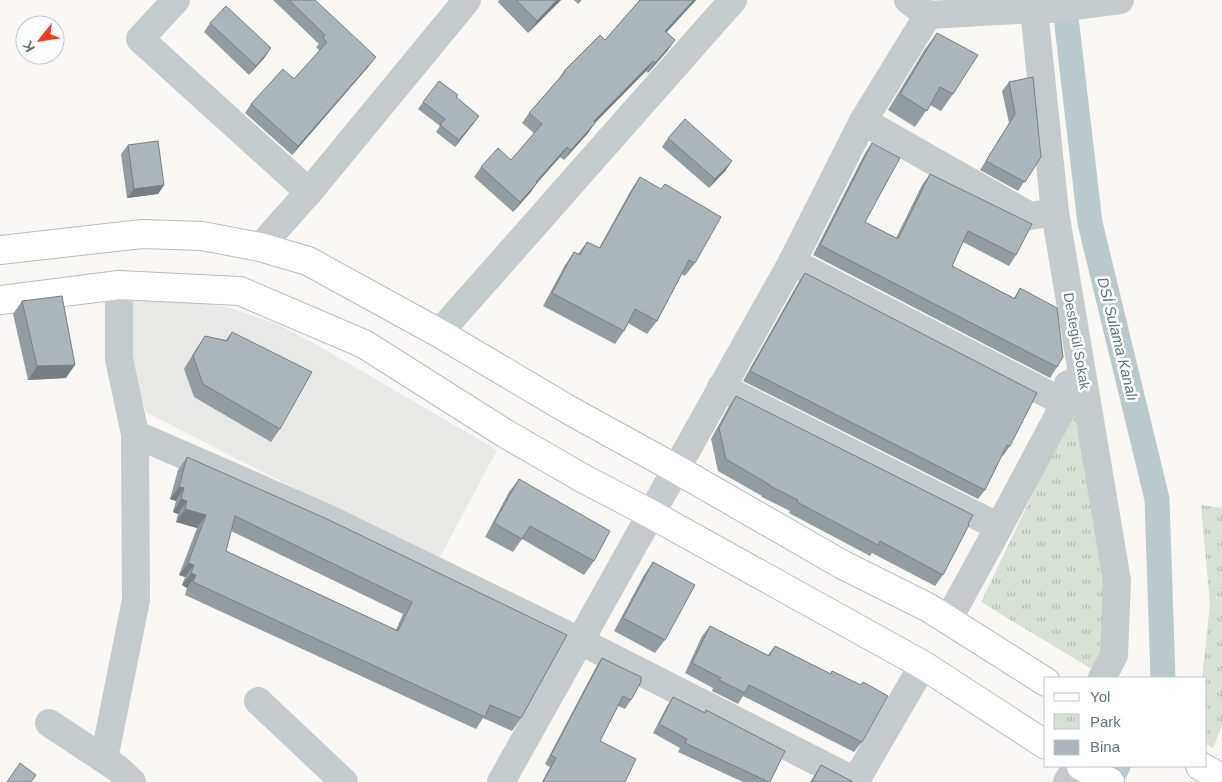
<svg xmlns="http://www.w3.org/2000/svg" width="1222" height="782" viewBox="0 0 1222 782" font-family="Arial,sans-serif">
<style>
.built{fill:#e8e9e7}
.park{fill:url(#park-tufts)}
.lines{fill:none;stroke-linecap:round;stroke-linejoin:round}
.canal{stroke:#bbc9cd;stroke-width:25}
.secondary-casing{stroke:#b7bdc1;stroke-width:30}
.minor{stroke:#c5cacc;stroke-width:28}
.secondary{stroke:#fff;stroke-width:28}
.wall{fill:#939ca0;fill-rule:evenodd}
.shaded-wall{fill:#787f82}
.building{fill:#abb5ba;stroke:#787f82;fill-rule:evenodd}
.labels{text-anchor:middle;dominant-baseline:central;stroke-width:5;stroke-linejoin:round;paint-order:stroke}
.street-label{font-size:14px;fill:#607581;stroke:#fff}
.water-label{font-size:15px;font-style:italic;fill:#5b767c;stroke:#fff}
</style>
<defs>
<pattern id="park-tufts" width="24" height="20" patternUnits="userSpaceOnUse" patternTransform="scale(1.25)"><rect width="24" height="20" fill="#d9e0d5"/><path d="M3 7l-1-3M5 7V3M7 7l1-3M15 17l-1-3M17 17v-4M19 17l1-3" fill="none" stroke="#b3bab2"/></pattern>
</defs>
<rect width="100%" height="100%" fill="#f8f7f4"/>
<polygon class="built" points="128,296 173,298 227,307 277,324 310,341 497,450 438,561 147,413 133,383"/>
<g class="park">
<polygon points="1072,412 1083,419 1106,603 1102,657 1090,668 981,602"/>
<polygon points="1201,505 1222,508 1222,725 1213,748 1206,744 1206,678 1202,678 1210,604"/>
</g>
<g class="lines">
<g class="canal">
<polyline points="1064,0 1090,223 1157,499 1163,678"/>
<polyline points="1110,782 1118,766"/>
</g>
<defs>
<g id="secondary">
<polyline points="0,250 142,234 202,236 260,247 308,261 439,333 569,410 676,469 843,565 929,608 1046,682"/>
<polyline points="0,300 119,285 240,291 364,344 506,434 584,479 651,514 923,665 1046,745"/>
<polyline points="1081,766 1110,782"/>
<polyline points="1200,766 1222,778"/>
</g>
</defs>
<use href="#secondary" class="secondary-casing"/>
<g class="minor">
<polyline points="176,0 140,39 309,192"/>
<polyline points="908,0 928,15 1034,9 1051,9 1120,0"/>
<polyline points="1033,0 1055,212 1117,581 1114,655 1102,678"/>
<polyline points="863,121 1030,216 1055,212"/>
<polyline points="260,247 309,192 467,0"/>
<polyline points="792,262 1065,403 1068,384"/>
<polyline points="119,285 119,359 135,434"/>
<polyline points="439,333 733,0"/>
<polyline points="721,387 999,527 1065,403"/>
<polyline points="948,620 999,527"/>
<polyline points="258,701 344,782"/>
<polyline points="49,723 117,768 132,782"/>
<polyline points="104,759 136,600 135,434 325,517 580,641 857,782"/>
<polyline points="501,782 792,262 863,121 928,15"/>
<polyline points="855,782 923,665"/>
<polyline points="1067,782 1077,766"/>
</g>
<use href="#secondary" class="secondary"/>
</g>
<g class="wall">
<polygon points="273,0 315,0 369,66 292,155 245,113 251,104 294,79 320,51 316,47 319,44"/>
<polygon points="499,0 561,0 528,33 498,2"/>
<polygon points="574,0 582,0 578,4"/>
<polygon points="640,0 696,0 667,32 668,50 648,73 646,71 595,123 588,133 564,160 560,157 537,183 530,193 513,212 474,177 481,167 511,160 534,133 522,123 529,113 558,80 564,71 605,40"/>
<polygon points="210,23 265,57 249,75 204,32"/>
<polygon points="937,33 953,94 941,111 930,105 915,127 888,110 925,49"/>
<polygon points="1009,82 1041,157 1018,191 980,170 1009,123 1002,91"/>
<polygon points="456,97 474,123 455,147 436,132 440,126 418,109 423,102"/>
<polygon points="668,138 726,170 709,188 662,147"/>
<polygon points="872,143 865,222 896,238 922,185 930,174 1016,255 1009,266 963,242 952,266 1014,298 1020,288 1057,367 1050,378 813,255 865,153"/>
<polygon points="128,145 164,185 158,194 127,198 121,154"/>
<polygon points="640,177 661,189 665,184 695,263 685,276 682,274 657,321 647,334 628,323 624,331 615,344 543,306 565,265 574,252 578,254 587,242 599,248 631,190"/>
<polygon points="805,273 1010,446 1003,456 1002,455 985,490 978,499 743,381 798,283"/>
<polygon points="22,301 66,378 28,380 13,314"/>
<polygon points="232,332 280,429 271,442 194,397 184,369 196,349 205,336 226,340"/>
<polygon points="736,396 943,575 935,586 872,553 870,556 789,513 790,511 762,497 762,496 718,471 711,439 728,408"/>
<path d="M187,457L567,635L521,718L512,731L483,718L476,729L185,595L187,588L182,585L185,577L179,575L197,528L176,522L178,514L173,512L176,501L170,499L178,470ZM231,531L403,614L396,630L226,551Z"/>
<polygon points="519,479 594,561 584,575 522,539 513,552 485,537 509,492"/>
<polygon points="653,562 665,640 655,653 614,631 644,575"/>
<polygon points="710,626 768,655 775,646 830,674 832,671 861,685 863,682 862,742 854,752 743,696 738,704 712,691 713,688 685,673 702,636"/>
<polygon points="602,658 631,700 625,709 618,706 600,741 625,782 542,782 550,767 545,764 596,667"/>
<polygon points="673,697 704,713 706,710 770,782 743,782 678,752 680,748 653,733 667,706"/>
<polygon points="821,765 853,782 810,782"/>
</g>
<g class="shaded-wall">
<polygon points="557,0 561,0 528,33 537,21"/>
<polygon points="694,0 696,0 658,41 665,31"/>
<polygon points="675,40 668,50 648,73 655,63"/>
<polygon points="271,48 265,57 249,75 256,66"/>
<polygon points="376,57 369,66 292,155 298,146"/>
<polygon points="653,61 646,71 587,131 594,121"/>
<polygon points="479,116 474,123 455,147 459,140"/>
<polygon points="595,123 588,133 564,160 571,150"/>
<polygon points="567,147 560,157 529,192 536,182"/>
<polygon points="732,161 726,170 709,188 715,179"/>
<polygon points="537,183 530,193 513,212 520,202"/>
<polygon points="164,185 158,194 127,198 134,189"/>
<polygon points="75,365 66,378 28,380 37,366"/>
<polygon points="179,487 184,488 176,501 170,499"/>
<polygon points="181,499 187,501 178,514 173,512"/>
<polygon points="185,509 206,515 197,528 176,522"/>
<polygon points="188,563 194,565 185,577 179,575"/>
<polygon points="191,573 196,575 187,588 182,585"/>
</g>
<g class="building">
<polygon points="289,0 315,0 376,57 298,146 251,104 283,69 294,79 327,42 323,38 325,35"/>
<polygon points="516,0 557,0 537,21"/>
<polygon points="640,0 694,0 665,31 675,40 655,63 653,61 594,121 595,123 571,150 567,147 536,182 537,183 520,202 481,167 498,148 511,160 542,124 529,113 565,72 564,71 600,35 605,40"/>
<polygon points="226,6 271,48 256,66 210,23"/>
<polygon points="937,33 978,55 953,94 940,87 927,111 900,94"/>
<polygon points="1033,77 1041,157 1025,182 986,161 1015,114 1009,82"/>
<polygon points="439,81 458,95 456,97 479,116 459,140 440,125 445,119 423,102"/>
<polygon points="685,119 732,161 715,179 668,138"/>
<polygon points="158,141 164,185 134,189 128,145"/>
<polygon points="872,143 900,158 865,222 898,239 930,174 1032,224 1016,255 968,231 952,266 1015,299 1020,288 1057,308 1063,357 1057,367 820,245"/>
<polygon points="640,177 661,189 665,184 721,217 695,263 689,260 657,321 635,309 624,331 552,293 574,252 580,255 587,242 600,248"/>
<polygon points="805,273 1037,393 1010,446 1007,445 985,490 750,371"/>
<polygon points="62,296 75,365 37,366 22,301"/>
<polygon points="232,332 312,372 280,429 203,384 193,356 205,336 227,341"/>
<polygon points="736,396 973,515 968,524 969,525 943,575 880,541 878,545 797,502 798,500 770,486 770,485 726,459 719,428"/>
<path d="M187,457L327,519L567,635L521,718L490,705L485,717L193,582L196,575L191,573L194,565L188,563L206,515L185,509L187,501L181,499L184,488L179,487ZM235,516L412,602L398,631L226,551Z"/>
<polygon points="519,479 610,531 594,561 530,526 522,539 494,523"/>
<polygon points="653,562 695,585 665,640 623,618"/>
<polygon points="710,626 769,656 775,646 831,674 832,671 861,685 863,682 888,696 862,742 749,685 745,693 719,680 721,678 692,663"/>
<polygon points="602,658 641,677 641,682 631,700 623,696 600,741 636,759 625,782 543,782 556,758 551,755"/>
<polygon points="673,697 705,713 706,710 785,751 770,782 769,782 685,743 687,739 659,724"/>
<polygon points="20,763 36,775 31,782 7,782"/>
<polygon points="821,765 853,782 812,782"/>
</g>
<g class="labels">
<g class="street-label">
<text transform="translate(1077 341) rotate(80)">Destegül Sokak</text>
</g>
<g class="water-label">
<text transform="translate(1118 339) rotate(76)">DSİ Sulama Kanalı</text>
</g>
</g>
<rect x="1044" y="677" width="162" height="90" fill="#ffffff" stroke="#bfc8cd"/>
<rect x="1054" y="693" width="25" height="8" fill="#ffffff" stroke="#bfc8cd"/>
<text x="1090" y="702" font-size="15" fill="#607581">Yol</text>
<rect x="1054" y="714" width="25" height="15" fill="url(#park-tufts)" stroke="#bfc8cd"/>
<text x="1090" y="727" font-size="15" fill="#607581">Park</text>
<rect x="1054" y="740" width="25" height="15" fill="#abb5ba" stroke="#bfc8cd"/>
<text x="1090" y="752" font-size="15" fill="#607581">Bina</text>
<g transform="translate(40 40) rotate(240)"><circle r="24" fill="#ffffff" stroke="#bfc8cd"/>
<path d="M0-4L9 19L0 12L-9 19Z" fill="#f03d1c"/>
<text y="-8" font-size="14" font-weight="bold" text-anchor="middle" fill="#607581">K</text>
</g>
</svg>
